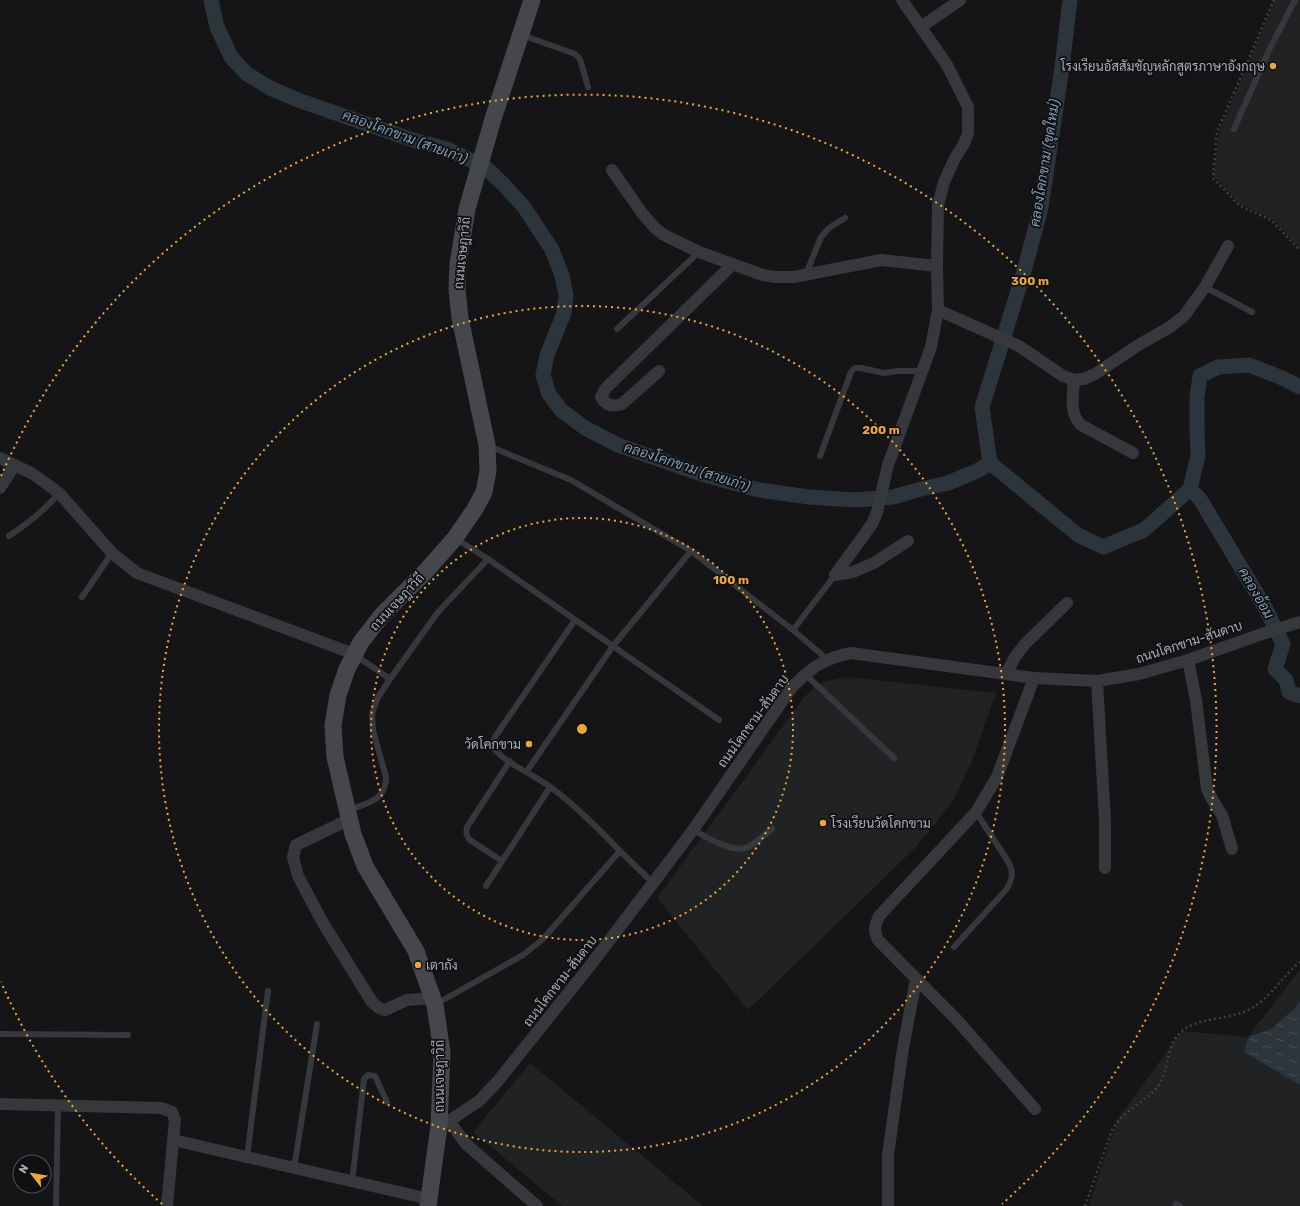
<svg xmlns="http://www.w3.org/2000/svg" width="1300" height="1206" viewBox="0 0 1300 1206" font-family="Rubik,Sarabun,sans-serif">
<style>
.built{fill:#212224}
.water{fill:url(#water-ripples)}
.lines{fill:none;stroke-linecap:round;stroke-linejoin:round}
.canal{stroke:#2c353b;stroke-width:15}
.path{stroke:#3d3f43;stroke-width:2.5;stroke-dasharray:2 3;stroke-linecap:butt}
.lane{stroke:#37383c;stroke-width:6}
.street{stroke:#37383c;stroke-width:12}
.secondary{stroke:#45474c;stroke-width:17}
.ring{fill:none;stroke:#eba839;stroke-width:2;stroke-dasharray:2 4}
.poi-dot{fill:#eba839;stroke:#101012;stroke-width:1.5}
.labels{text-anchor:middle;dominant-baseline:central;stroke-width:3.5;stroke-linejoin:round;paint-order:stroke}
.poi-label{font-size:13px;fill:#a8adb7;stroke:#101012;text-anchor:end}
.street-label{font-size:13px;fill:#a8adb7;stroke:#101012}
.water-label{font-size:14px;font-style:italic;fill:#809cb1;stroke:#101012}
.centre{fill:#eba839;stroke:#101012;stroke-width:2}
.ring-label{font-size:12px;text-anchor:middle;font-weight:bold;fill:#eba839;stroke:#101012;stroke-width:3.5;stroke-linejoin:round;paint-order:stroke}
</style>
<defs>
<pattern id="water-ripples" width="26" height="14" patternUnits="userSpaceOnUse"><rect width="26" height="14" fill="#2c353b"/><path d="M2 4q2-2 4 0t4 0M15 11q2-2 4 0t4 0" fill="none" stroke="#485055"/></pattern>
</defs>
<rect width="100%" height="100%" fill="#151517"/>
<g class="built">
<polygon points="1275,0 1300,0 1300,248 1272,219 1241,205 1214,177 1219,132"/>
<polygon points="847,677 996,693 972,761 953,801 917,846 748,1010 657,898 805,696 822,682"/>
<polygon points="1300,969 1300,1206 1089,1206 1117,1120 1182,1031 1248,1037"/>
<polygon points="530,1063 703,1206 562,1206 473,1132"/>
</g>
<polygon class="water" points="1300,1001 1300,1085 1244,1052 1248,1037 1271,1029 1295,1008"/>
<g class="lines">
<g class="canal">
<polyline points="211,0 217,27 231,57 247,74 270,88 298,100 413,140 447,149 485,167 504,185 524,207 551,248 562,275 566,296 564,313 547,355 543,375 549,394 561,410 585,428 618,445 701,474 759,490 809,497 855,500 893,497 921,489 948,483 977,471 990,463"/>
<polyline points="990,463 982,407 1023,275 1041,208 1062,67 1070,0"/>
<polyline points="990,463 1078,535 1103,547 1144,530 1190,489 1198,456 1197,430 1197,397 1200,376 1218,367 1249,365 1282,378 1300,387"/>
<polyline points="1190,489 1200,499 1266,609 1283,644 1275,669 1286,680 1289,692 1300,696"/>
</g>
<g class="path">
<polyline points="1274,0 1217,132 1213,178 1240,206 1271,220 1300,250"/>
<path d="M1085,1206L1112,1130C1124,1109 1145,1103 1158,1086C1170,1070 1165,1045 1182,1031C1200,1017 1226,1020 1246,1011C1269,1001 1281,977 1300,962"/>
</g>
<g class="lane">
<polyline points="522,35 575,54 580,59 588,87"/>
<polyline points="1234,129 1271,46 1295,0"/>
<polyline points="806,274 821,237 829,228 845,218"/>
<polyline points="1205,287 1252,312"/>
<polyline points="617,329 699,252"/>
<polyline points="489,446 571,480 691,551 793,630 827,659"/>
<polyline points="820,456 851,372 855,368 861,368 884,373 898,371 922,371"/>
<path d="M9,536C28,523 44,511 59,493"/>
<polyline points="456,539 488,559 719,720"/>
<polyline points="82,597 112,553"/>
<polyline points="793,630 835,575"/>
<polyline points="355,655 390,679"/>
<polyline points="805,674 894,758"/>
<polyline points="527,771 613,646 691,551"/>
<path d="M349,810C367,803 386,801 386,777L373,730L372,714L377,699L390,679L438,612L488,559"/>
<path d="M693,830C706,837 733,854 748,847C756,843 765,834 772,829"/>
<polyline points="620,851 653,883"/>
<path d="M502,861L470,840C466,836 466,833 467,827L510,761"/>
<polyline points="486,886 550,787"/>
<path d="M954,947L1006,890C1012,880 1014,874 1009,863L976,812"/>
<path d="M436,1004L523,955L543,939L620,851C599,829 574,804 549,786C532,774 507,764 493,748L492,743L495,737L575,620"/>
<polyline points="0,1034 128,1035"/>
<polyline points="247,1157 268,991"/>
<polyline points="294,1168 317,1024"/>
<polyline points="352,1182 364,1079 368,1075 375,1076 387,1102"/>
<polyline points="1176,1204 1180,1206"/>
<polyline points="56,1206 58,1105"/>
</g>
<g class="street">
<polyline points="921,27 960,0"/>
<polyline points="612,170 642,213 655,228 664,235 699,252 763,275 775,277 794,277 881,260 937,266"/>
<polyline points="938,310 1019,346 1063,376 1074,380 1084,379 1095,374 1140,344 1170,327 1184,316 1205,287 1228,246"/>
<path d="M659,371L622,404C613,407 606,406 601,397L606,388L733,264"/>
<path d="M1074,380C1073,396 1069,413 1081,425L1133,453"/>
<polyline points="0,458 33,474 59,493 112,553 137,573 354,654"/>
<polyline points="0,488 15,465"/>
<polyline points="835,575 872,524 877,512 888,465 931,347 938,310 937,266 938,205 944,182 955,158 964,144 968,133 968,107 947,65 902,0"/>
<polyline points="835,575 853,572 874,563 908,541"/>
<polyline points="1188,660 1196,700 1207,789 1212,799 1222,815 1232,849"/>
<polyline points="1006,674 1015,657 1025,644 1067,603"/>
<path d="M1034,678L997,777L976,812L879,916C875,926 873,930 878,940L957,1020L1035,1109"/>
<polyline points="1097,681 1105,821 1105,868"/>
<polyline points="350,819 296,845 293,857 298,876 323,923 372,1002 379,1008 385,1010 407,1000 434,998"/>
<polyline points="0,1104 161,1108 172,1112 175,1120 167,1206"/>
<polyline points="449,1121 466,1144 537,1206"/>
<path d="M439,1126L449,1121L479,1101L498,1081L593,962L653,883L693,830L792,687C811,668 824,658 851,653L1034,678L1097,681L1139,674L1188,660L1262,634L1300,622"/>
<polyline points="173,1140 429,1199"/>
<polyline points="888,1206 888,1155 903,1048 916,980"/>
</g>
<polyline class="secondary" points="428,1206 439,1126 442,1052 435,1005 416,951 365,866 353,834 341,783 335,757 333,725 338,695 347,669 361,642 382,615 426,571 455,538 475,509 484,492 488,471 487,445 460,318 457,289 458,264 467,209 493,119 532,0"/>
</g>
<g class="ring">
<circle cx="582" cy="729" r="211"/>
<circle cx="582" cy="729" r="423"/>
<path d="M162 1204A634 634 0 0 1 1 982M1 476A634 634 0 1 1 1002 1204"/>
</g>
<g class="poi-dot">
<circle cx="1273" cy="66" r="4"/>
<circle cx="529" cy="744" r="4"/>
<circle cx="823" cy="823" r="4"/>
<circle cx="418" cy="965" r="4"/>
</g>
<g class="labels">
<g class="poi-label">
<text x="1265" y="66">โรงเรียนอัสสัมชัญหลักสูตรภาษาอังกฤษ</text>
<text x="521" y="744">วัดโคกขาม</text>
<text x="831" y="823" text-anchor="start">โรงเรียนวัดโคกขาม</text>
<text x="426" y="965" text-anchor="start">เตาถัง</text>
</g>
<g class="street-label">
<text transform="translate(462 253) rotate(-84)">ถนนเจษฎาวิถี</text>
<text transform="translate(397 602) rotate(-47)">ถนนเจษฎาวิถี</text>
<text transform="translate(1189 642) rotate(-18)">ถนนโคกขาม-สันดาบ</text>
<text transform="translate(753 721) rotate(-54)">ถนนโคกขาม-สันดาบ</text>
<text transform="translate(560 981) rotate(-52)">ถนนโคกขาม-สันดาบ</text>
<text transform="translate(439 1076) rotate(-90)">ถนนเจษฎาวิถี</text>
</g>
<g class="water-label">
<text transform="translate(405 137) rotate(20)">คลองโคกขาม (สายเก่า)</text>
<text transform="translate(1045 163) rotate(-81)">คลองโคกขาม (ขุดใหม่)</text>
<text transform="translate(687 467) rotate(18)">คลองโคกขาม (สายเก่า)</text>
<text transform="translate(1256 593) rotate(60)">คลองอ้อม</text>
</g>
</g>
<circle cx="582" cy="729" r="6" class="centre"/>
<g class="ring-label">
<text x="1030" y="285">300 m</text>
<text x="881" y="434">200 m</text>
<text x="731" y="584">100 m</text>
</g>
<g transform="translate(32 1174) rotate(301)"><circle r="19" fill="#101012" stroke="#4d4f54"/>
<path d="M0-3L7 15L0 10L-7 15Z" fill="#eba839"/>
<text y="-6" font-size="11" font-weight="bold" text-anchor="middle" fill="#a8adb7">N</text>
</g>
</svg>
